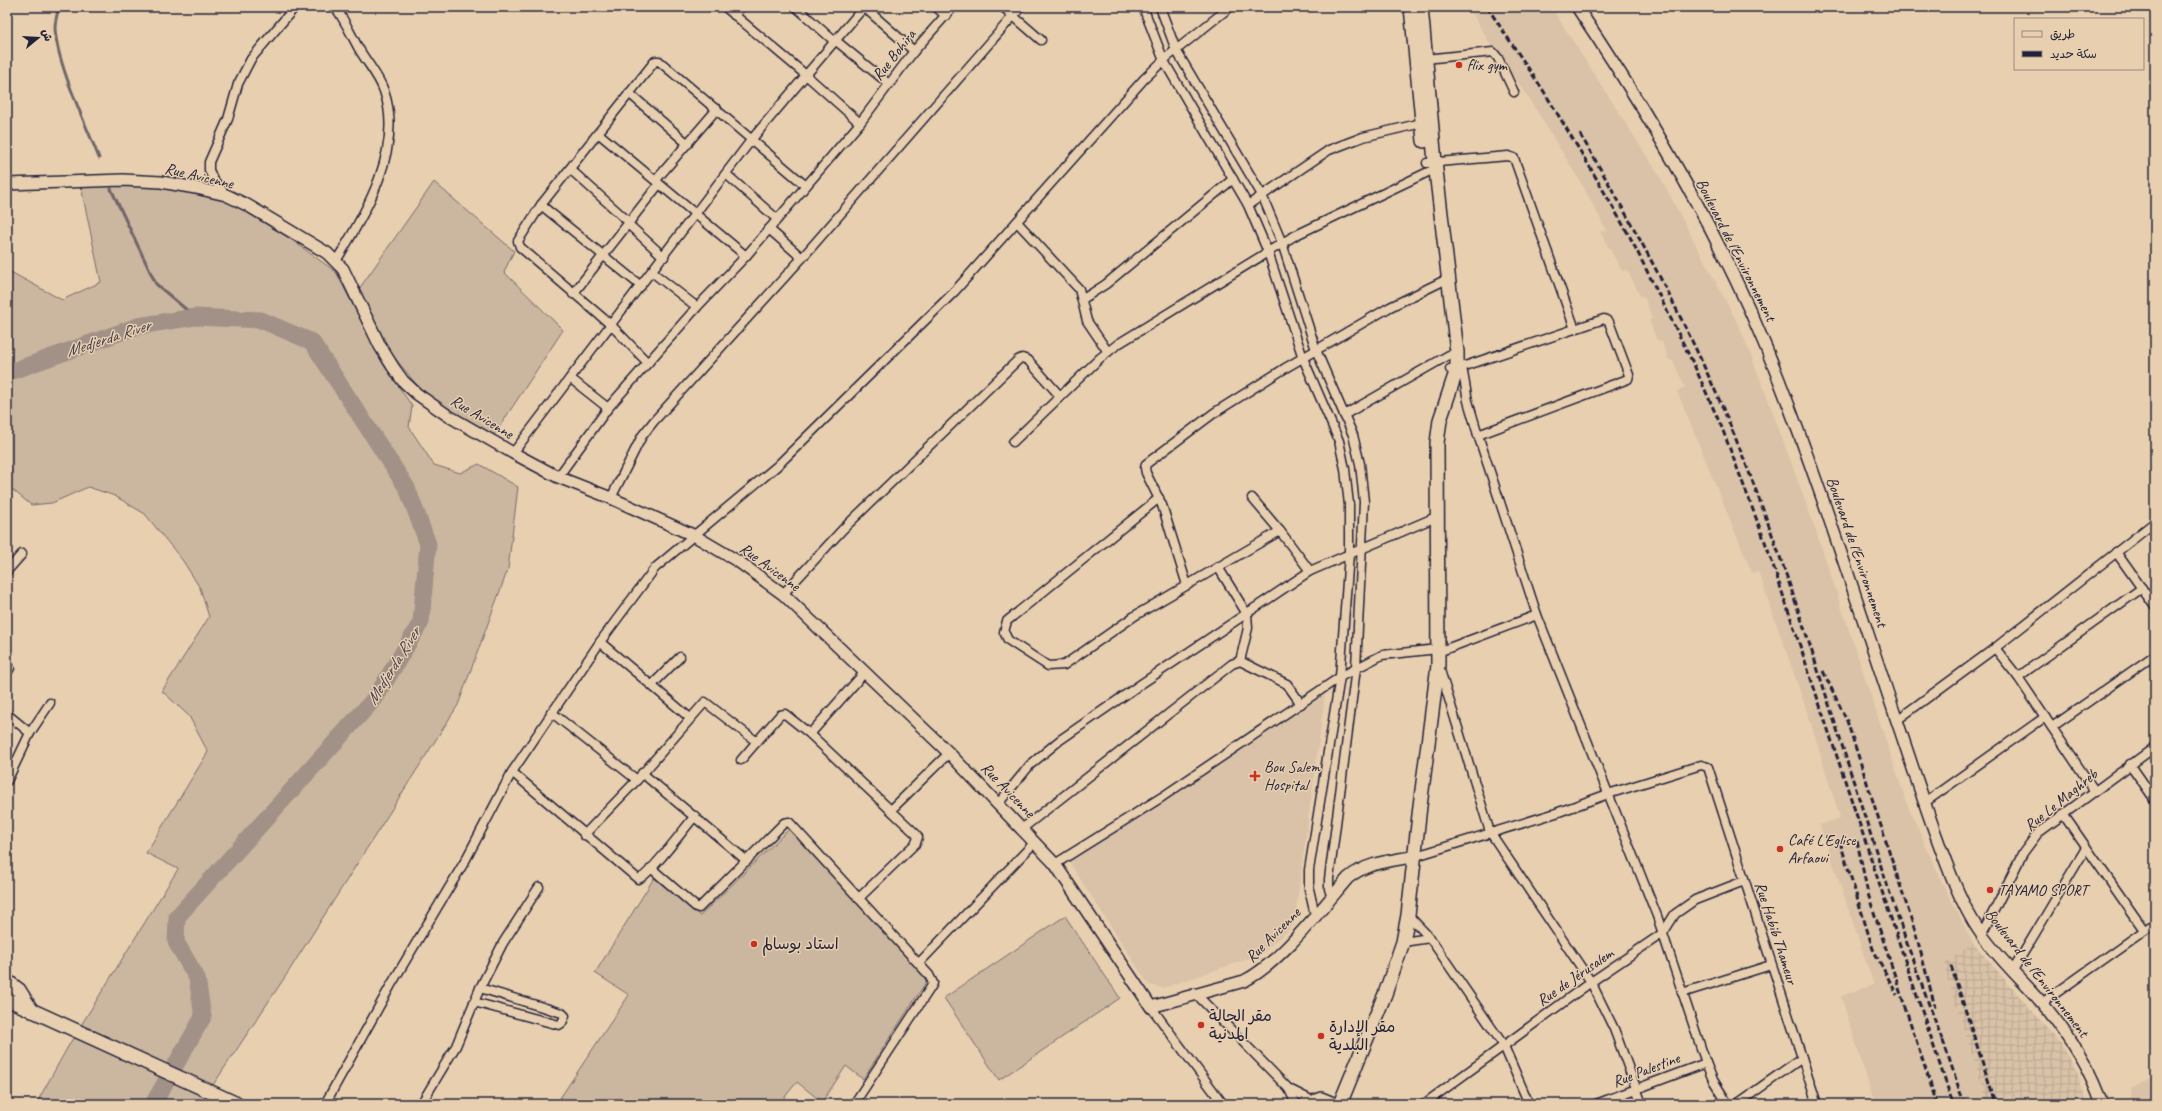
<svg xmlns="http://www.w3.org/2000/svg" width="2162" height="1111" viewBox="0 0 2162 1111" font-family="Caveat,'Playpen Sans Arabic',sans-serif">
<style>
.built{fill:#d9c2a7}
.industrial{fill:url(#industrial-grid)}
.grass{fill:#cbb69f;stroke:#766c6d}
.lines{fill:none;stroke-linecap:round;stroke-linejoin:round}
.stream{stroke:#6f6568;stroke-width:3}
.river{stroke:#a29186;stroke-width:17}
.street-casing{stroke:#22223b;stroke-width:11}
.secondary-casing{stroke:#22223b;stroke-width:14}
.primary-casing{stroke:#22223b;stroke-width:16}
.street{stroke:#e8cfb0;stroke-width:8}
.secondary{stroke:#e8cfb0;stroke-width:11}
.primary{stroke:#e8cfb0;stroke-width:13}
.rail{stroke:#22223b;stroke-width:3;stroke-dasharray:6 3;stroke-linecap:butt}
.poi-dot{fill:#c8321e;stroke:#e8cfb0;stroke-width:1.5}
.labels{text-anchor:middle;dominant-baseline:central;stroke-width:3;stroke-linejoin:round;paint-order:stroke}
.street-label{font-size:16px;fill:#22223b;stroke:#e8cfb0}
.poi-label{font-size:16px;fill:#22223b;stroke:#e8cfb0;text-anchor:start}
.water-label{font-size:17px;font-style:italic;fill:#423e4e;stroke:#e8cfb0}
</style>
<defs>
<pattern id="industrial-grid" width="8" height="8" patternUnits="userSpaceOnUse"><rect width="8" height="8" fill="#d9c2a7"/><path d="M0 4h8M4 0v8" fill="none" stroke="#baa691"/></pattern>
</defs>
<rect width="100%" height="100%" fill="#e8cfb0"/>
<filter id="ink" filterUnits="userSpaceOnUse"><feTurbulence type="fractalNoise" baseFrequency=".025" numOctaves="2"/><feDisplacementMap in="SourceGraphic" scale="8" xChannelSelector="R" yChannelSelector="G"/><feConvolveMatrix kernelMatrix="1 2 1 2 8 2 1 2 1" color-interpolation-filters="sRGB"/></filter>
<g filter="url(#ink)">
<g class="built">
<polygon points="1469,7 1551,7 1659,175 1740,328 1768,399 1815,528 1907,804 1941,880 1973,943 1943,965 1988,1104 1875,1104 1841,996 1874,985 1820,825 1840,818 1805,705 1758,571 1752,573 1677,391 1685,387 1673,361 1669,360 1661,340 1657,341 1649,320 1652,319 1644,296 1641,297 1627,270 1622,271 1600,232 1606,230 1583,186 1528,97 1490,44"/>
<polygon points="1325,695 1294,925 1260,955 1163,988 1149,985 1066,857"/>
<polygon points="2155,1076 2155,1104 2131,1104 2130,1089"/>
</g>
<polygon class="industrial" points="1973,943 2061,1044 2078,1075 2088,1104 1988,1104 1943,965"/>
<g class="grass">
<polygon points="434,182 514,251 504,272 563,330 494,435 450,410 420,389 391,353 359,289"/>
<polygon points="137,185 196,193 231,203 289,238 336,272 383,364 412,406 409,427 434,465 460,473 479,464 518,487 508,569 458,705 287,974 205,1097 219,1104 36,1104 70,1043 178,869 146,853 208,752 189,716 162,691 209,617 200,588 183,561 145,514 115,496 88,487 52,503 31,505 7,485 7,270 62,300 101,282 81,187"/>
<polygon points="789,829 928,979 863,1079 846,1066 822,1102 797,1082 779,1104 556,1104 629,995 595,973 654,878 700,916"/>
<polygon points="1065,916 1120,998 999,1080 944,998"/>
</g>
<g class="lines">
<g class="stream">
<path d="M59,7C57,14 55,21 55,28C57,65 85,122 99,158"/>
<polyline points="111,189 156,284 195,317"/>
</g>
<polyline class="river" points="7,373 138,326 195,317 261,320 312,342 407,488 428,544 421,622 376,697 177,917 176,942 197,978 203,1017 153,1104"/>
<defs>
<g id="street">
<path d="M335,7C345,20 351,35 359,49C367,63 379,76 384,91C404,148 366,213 336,261"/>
<polyline points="725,7 806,75 864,7"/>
<polyline points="796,7 834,41"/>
<polyline points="864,7 914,51"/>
<polyline points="936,7 946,16"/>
<polyline points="1003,7 1041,40"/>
<polyline points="1143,7 1164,61 1248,205 1268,252 1303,358 1339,441 1345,469 1349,505 1349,554 1340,677 1309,870 1309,889 1315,915"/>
<polyline points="1160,7 1176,50 1262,195 1282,243 1316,350 1353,435 1360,464 1364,502 1356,668 1329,879 1329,889 1332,897"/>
<polyline points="734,15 741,7"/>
<polyline points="835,40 889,84"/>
<polyline points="1425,59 1493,52 1498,58 1514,92"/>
<polyline points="629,93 688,144"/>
<polyline points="598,133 746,256"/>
<polyline points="1427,163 1508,156 1514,158 1575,329"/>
<polyline points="570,169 629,222"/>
<polyline points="726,174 777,219"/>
<polyline points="656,180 717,109"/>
<polyline points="226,195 213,179 209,170 209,162 228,119 238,84 251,59 295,7"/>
<polyline points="541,205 641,286"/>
<polyline points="1248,205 1329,150 1363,137 1422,123"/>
<polyline points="1017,222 1079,289 1087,321 1108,352"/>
<polyline points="628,224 664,257"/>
<polyline points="769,229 802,258"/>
<polyline points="652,272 697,307"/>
<polyline points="573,294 659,184"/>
<polyline points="1083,299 1106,284 1233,179"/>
<polyline points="648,363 611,325 520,247 518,241 541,205 655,61 659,61 806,186"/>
<polyline points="1462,367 1468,401 1478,435 1537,615 1657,916 1706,1063 1713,1080 1728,1104"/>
<polyline points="1450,369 1462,367 1604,319 1609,322 1629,375 1628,379 1478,435"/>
<polyline points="570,378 608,408"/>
<polyline points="1344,415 1449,355"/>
<polyline points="1013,442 1100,358 1118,344 1294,236 1428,172"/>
<polyline points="513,453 752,139 806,75 860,123"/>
<polyline points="558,477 608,408 697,307 746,256 860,123 914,51 953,7"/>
<polyline points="611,498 642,436 654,421 802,258 1021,7"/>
<polyline points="1159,498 1007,621 1004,632 1008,640 1048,666 1064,665 1136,615 1280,531 1310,571"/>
<polyline points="1252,498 1280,531"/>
<polyline points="2116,552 2155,607"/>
<polyline points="1218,567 1247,614 1248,628 1240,661"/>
<polyline points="7,571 22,554"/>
<polyline points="1187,585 1162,505 1146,473 1145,468 1146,464 1214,413 1287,367 1390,307 1441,282"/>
<polyline points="783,594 843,529 1018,360 1022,358 1028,360 1060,396"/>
<polyline points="600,642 690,718"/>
<polyline points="1995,648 2018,677 2094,790"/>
<polyline points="1438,652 1537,615"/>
<polyline points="1440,670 1490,832 1591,982 1614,1029 1642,1104"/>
<polyline points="7,673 10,668"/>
<polyline points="2018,677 2142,588"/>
<polyline points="652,685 680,657"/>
<polyline points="551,712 637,780"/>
<polyline points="7,714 30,733"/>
<polyline points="1897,720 1995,648 2155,522"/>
<polyline points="2052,727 2155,655"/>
<polyline points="810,734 865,672"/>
<polyline points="741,760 780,715 785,714 810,734 916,834 918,837 916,843 859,898"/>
<polyline points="2130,764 2155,800"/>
<path d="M512,772L638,879C648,878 686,826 695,816"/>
<polyline points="642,773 747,861"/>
<polyline points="7,781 30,733 50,703"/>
<polyline points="1924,803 2045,717"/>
<polyline points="998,804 1030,765 1060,740 1141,684 1310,571 1436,517"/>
<polyline points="891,810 949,753"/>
<polyline points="2063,814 2144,930"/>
<polyline points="1023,828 1232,664 1240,661 1287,684 1301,704"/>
<polyline points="584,835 637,780 705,702 757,742"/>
<polyline points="1416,856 1556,813 1608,794 1701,765 1708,767 1817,1104"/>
<polyline points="1055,864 1162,797 1340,677 1382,655 1438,649"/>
<polyline points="651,868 696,907 699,908 784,823 789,822 929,975 933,983 931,987 854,1104"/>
<polyline points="1408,915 1430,938 1504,1046 1529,1104"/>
<polyline points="1982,934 2023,853 2038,833 2155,747"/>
<polyline points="1403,942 1430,938"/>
<polyline points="919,963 1035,842"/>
<polyline points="2012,972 2086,848"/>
<polyline points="1195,993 1289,1089 1296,1104"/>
<polyline points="1682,993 1771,965"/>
<polyline points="474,1002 559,1025 562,1023 565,1016 562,1013 480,988"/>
<polyline points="2042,1003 2155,923"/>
<polyline points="1151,1007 1223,1104"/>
<polyline points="1289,1089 1313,1101"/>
<polyline points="325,1104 391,985 465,861 512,772 600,642 655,568 777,466 954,292 1144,79 1166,58 1230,7"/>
<polyline points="421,1104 456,1046 480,988 503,943 539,887"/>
<polyline points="1424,1104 1591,982 1663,933 1675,914 1695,900 1744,881"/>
<polyline points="1596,1104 1706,1063"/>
<polyline points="1737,1104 1802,1058"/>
</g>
<g id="secondary">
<path d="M1577,7C1656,124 1728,248 1779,380C1822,491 1858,605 1896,718C1914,770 1930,823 1951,875C1959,895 1969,917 1982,935C2000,960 2023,981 2043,1004C2068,1034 2090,1067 2102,1104"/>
<path d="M7,184L123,180L161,182L196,188L226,195L247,205L327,253L343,269L380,346L393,367L403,381L417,394L447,415L513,453L558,477L611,498L695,536L739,562L783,594L949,753L1055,864L1151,1007L1244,981C1278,965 1322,908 1348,878C1367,862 1392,861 1416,856"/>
</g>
<g id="primary">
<polyline points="1411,7 1424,141"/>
<polyline points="7,981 19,990 32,1011"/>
<polyline points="7,999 237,1104"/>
<polyline points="1308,1104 1321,1099 1333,1104"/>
<polyline points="1340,1104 1385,994 1403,942 1408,915 1420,806 1438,665 1437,443 1440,420 1457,369 1457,352 1435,162 1421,7"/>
</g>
</defs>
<use href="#street" class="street-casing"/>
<use href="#secondary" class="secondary-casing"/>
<use href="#primary" class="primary-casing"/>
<use href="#street" class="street"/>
<use href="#secondary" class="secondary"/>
<use href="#primary" class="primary"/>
<g class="rail">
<polyline points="1487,7 1543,90 1591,169 1630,237 1694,365 1722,428 1767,547 1953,1104"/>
<path d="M1580,134C1647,248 1709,364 1755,488C1824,671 1873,862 1944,1044"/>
<polyline points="1823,671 1847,721 1916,934 1935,1007"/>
<polyline points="1857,841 1868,894 1937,1104"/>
<polyline points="1840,842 1873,949 1897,995"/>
<polyline points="1951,966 1996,1104"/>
<polyline points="1943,1040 1964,1104"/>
</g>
</g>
</g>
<g class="poi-dot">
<circle cx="1459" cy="65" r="4"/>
<path d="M1253 770h4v4h4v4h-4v4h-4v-4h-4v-4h4z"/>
<circle cx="1780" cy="849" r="4"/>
<circle cx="1990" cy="890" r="4"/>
<circle cx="754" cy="944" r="4"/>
<circle cx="1201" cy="1025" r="4"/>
<circle cx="1321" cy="1036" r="4"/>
</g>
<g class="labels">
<g class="street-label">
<text transform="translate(894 55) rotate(-52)">Rue Bohira</text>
<text transform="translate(199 176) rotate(13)">Rue Avicenne</text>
<text transform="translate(1736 250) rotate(63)">Boulevard de l'Environnement</text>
<text transform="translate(482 417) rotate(31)">Rue Avicenne</text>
<text transform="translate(1857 552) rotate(71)">Boulevard de l'Environnement</text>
<text transform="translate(770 567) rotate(36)">Rue Avicenne</text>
<text transform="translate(1008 790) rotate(46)">Rue Avicenne</text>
<text transform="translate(2061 800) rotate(-39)">Rue Le Maghreb</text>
<text transform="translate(1776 933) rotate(72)">Rue Habib Thameur</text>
<text transform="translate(1273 935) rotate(-45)">Rue Avicenne</text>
<text transform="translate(2037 973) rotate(52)">Boulevard de l'Environnement</text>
<text transform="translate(1575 977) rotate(-35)">Rue de Jérusalem</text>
<text transform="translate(1646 1070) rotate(-21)">Rue Palestine</text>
</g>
<g class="poi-label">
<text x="1467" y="65">flix gym</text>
<text x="1264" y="767">Bou Salem<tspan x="1264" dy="18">Hospital</tspan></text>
<text x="1788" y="840">Café L'Eglise<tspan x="1788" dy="18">Arfaoui</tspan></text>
<text x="1998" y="890">TAYAMO SPORT</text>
<text x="762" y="944">استاد بوسالم</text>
<text x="1209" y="1016">مقر الحالة<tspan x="1209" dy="18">المدنية</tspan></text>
<text x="1329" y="1027">مقر الإدارة<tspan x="1329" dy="18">البلدية</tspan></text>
</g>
<g class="water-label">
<text transform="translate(108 338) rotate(-18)">Medjerda River</text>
<text transform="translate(393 666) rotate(-58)">Medjerda River</text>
</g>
</g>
<rect width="2162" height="1111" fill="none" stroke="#e8cfb0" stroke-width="24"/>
<rect x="12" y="12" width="2138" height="1087" fill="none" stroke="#22223b" stroke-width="1.5" filter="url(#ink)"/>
<rect x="2014" y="18" width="130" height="52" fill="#e8cfb0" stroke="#998a81"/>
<rect x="2022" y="31" width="20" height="6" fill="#e8cfb0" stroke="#998a81"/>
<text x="2050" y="38" font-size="12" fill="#22223b">طريق</text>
<rect x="2022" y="51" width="20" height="6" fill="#22223b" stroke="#998a81"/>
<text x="2050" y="58" font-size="12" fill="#22223b">سكة حديد</text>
<g transform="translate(38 38) rotate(72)" stroke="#e8cfb0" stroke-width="3" paint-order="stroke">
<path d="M0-3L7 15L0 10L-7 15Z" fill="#22223b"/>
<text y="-6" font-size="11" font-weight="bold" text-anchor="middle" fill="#22223b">ش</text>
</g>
</svg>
